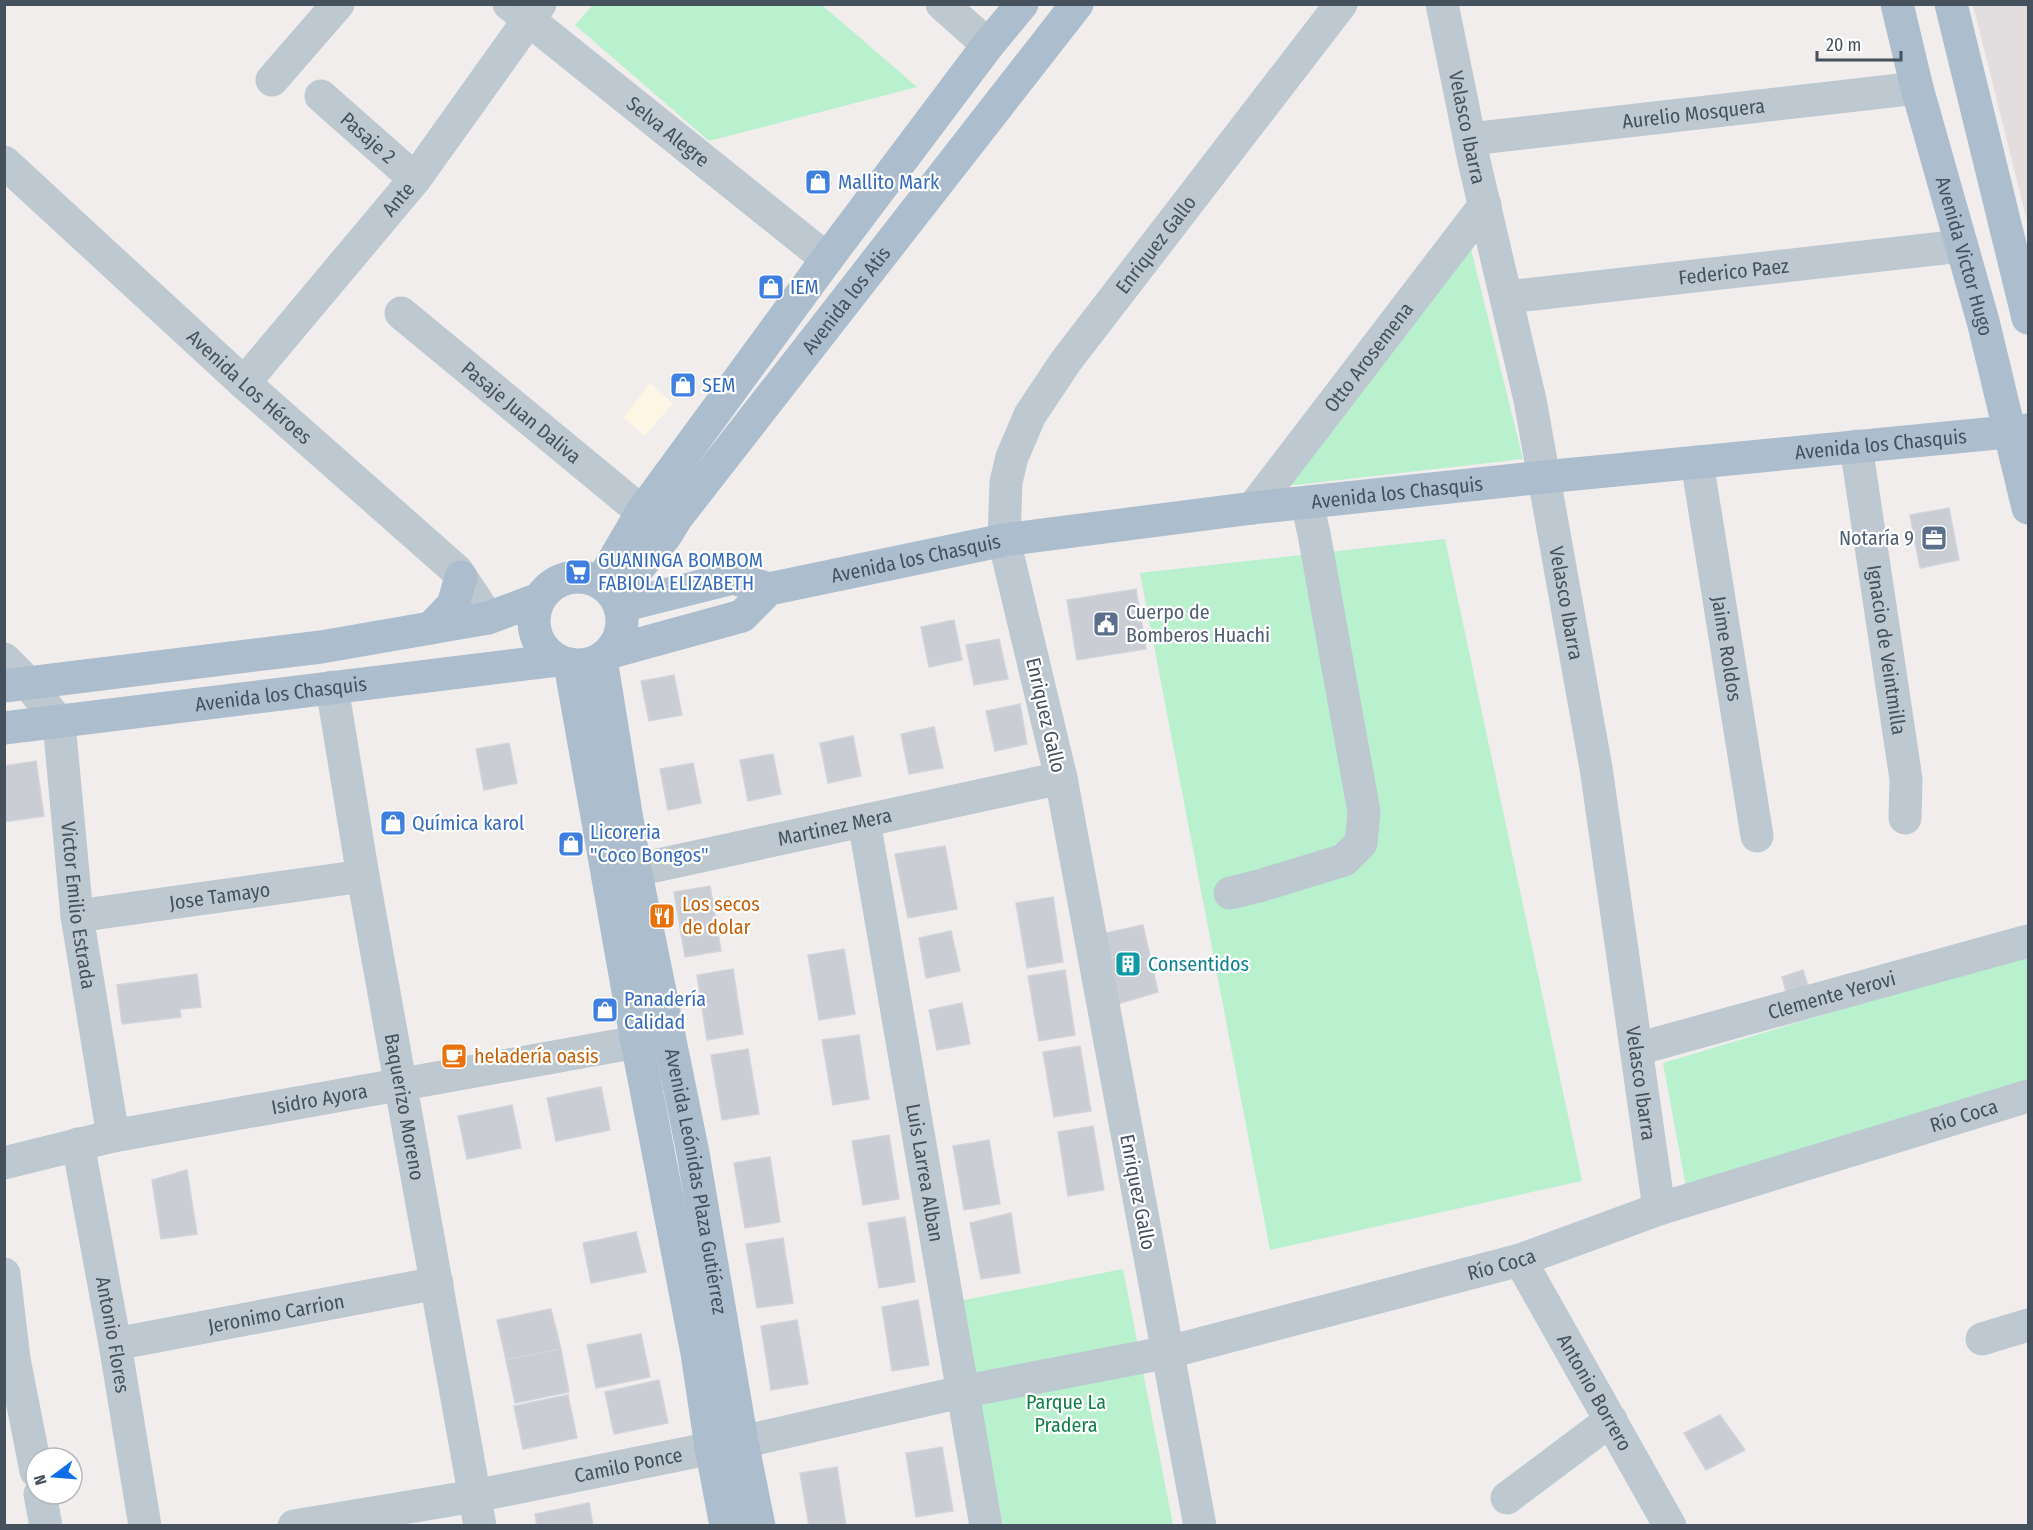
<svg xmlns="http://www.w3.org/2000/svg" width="2033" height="1530" viewBox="0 0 2033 1530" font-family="'Fira Sans Condensed',sans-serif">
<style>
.commercial{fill:#fdf6e5}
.education{fill:#e2dedf}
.green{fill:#b9f1cf}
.building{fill:#cacdd3;stroke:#d1d4da;stroke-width:1.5}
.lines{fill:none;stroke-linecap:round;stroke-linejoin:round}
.minor{stroke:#bdc8d1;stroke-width:33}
.major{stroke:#acbdce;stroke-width:33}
.labels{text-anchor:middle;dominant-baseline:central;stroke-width:4.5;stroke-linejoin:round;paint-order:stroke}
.street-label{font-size:20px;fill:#45515c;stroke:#fff}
.shop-label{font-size:20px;fill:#366cbe;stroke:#fff;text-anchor:start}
.service-label{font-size:20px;fill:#4e5e75;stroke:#fff;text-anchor:end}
.food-label{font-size:20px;fill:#c56008;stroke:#fff;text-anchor:start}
.culture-label{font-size:20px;fill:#0d838f;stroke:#fff;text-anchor:start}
.park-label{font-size:20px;fill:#128149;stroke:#fff}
</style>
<rect width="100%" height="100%" fill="#f1eded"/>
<polygon class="commercial" points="650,383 673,403 645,436 623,418"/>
<polygon class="education" points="1973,5 2028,5 2028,225"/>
<g class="green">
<polygon points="593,5 822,5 917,87 709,141 575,25"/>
<polygon points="1471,249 1523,459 1278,487"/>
<polygon points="1445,539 1582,1181 1270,1250 1140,573"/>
<polygon points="2028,953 2028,1088 1687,1193 1663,1063"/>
<polygon points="1123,1269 1173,1525 1003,1525 959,1301"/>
</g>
<g class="building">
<polygon points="1949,508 1959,560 1920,568 1910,515"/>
<polygon points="1136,589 1146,649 1077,660 1067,600"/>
<polygon points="954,620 962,660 929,667 921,627"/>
<polygon points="999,639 1008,679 974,685 966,645"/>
<polygon points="674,675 682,715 649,721 641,681"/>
<polygon points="1020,704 1027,744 995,751 986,711"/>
<polygon points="934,727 943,768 909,774 901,734"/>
<polygon points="853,736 861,776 828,783 820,743"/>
<polygon points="509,743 517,783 484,790 476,749"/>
<polygon points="773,754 781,794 748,801 740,760"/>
<polygon points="36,761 44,816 4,822 4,766"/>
<polygon points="693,763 701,803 668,810 660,769"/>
<polygon points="945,846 957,909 908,918 895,854"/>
<polygon points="710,886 721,951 685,957 674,892"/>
<polygon points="1053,897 1063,962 1027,968 1016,903"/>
<polygon points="1143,925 1158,992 1114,1005 1097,935"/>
<polygon points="951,931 960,971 926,978 919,938"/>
<polygon points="844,949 855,1014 819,1020 808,955"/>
<polygon points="733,969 743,1034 707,1040 697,975"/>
<polygon points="1065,970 1075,1035 1039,1041 1028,976"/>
<polygon points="1803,970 1810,992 1788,999 1782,977"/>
<polygon points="197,974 201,1007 180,1009 181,1017 122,1024 117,985"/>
<polygon points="962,1003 970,1044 937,1050 929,1010"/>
<polygon points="859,1035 869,1099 833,1105 822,1040"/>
<polygon points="1080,1046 1091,1111 1054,1117 1043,1052"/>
<polygon points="748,1049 759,1114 722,1120 711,1055"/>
<polygon points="601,1087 610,1130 556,1141 547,1098"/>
<polygon points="512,1105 521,1148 467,1159 458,1116"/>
<polygon points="1093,1126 1104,1190 1068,1196 1058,1132"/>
<polygon points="889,1135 899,1199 863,1205 852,1141"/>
<polygon points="989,1140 1000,1204 964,1210 953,1146"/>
<polygon points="770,1157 780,1222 745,1228 734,1163"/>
<polygon points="187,1170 197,1234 161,1239 152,1180"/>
<polygon points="1011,1213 1020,1273 981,1279 970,1223"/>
<polygon points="905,1217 915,1282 879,1288 868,1223"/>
<polygon points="636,1232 646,1272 591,1283 583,1243"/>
<polygon points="783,1238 793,1303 757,1308 746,1244"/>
<polygon points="918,1300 929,1365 892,1371 882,1307"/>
<polygon points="551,1309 561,1349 506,1360 497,1320"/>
<polygon points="797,1320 808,1384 771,1390 761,1326"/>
<polygon points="641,1334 650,1377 596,1388 587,1345"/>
<polygon points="561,1349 569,1392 515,1403 506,1360"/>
<polygon points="659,1380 668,1423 614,1434 605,1392"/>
<polygon points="568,1395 577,1438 523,1449 514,1406"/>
<polygon points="1720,1415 1745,1450 1706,1470 1684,1433"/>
<polygon points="942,1447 953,1511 916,1517 906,1453"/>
<polygon points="837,1467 846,1526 809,1526 800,1473"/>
<polygon points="589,1503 593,1526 537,1526 535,1514"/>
</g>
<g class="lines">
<g class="minor">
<path id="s1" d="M509,4L827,259"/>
<polyline points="942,4 988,45"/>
<path id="s2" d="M1442,4L1474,161L1530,400L1596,768L1659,1209"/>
<polyline points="272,80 338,4"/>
<path id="s3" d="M321,96L415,179"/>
<path id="s4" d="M1470,139L1917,88"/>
<path id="s5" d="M4,162L244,383L456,570L488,618"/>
<path id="s6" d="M1507,297L1961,246"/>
<path id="s7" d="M401,313L642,512"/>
<path id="s8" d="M244,383L415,179L540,4"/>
<path id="s9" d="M1856,446L1906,779L1905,818"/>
<path id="s10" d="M1697,462L1757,836"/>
<path id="s11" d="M1253,508L1485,205"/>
<path id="s12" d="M4,659L29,684L59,723L77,916L113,1136"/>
<path id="s13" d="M332,687L363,876L480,1526"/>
<path id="s14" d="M864,821L986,1526"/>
<path id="s15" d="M608,876L1061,778"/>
<polyline points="1230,893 1259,886 1344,860 1361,843 1364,812 1314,534 1307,502"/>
<path id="s16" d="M77,916L363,876"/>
<path id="s17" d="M1637,1049L2028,941"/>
<path id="s18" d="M78,1144L115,1344L145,1526"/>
<path id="s19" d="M4,1163L113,1136L637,1042"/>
<path id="s20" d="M1520,1260L1670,1526"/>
<polyline points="4,1274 14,1359 36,1471"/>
<polyline points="1982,1339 2028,1325"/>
<path id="s21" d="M115,1344L437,1283"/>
<polyline points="40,1494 46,1526"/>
<polyline points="1507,1498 1611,1420"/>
<path id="s22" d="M294,1526L475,1496L742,1442L961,1392L1169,1352L1520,1260L1659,1209L2028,1096"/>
<path id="s23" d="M1200,1526L1061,778L1004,540L1006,482L1012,457L1030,415L1066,361L1341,4"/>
</g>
<g class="major">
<path id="s24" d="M1897,4L1917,88L1983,321L2028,508"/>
<polyline points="1951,4 2028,318"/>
<circle cx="578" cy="621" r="44"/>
<polyline points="601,582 642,512 827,259 988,45 1022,4"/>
<path id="s25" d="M615,595L666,535L677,517L1077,4"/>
<polyline points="621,606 733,578 769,589"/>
<polyline points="431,628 453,605 461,577"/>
<path id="s26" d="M611,652L742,616L769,589L1004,540L1253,508L1544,477L2028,430"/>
<path id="s27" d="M601,659L635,869L693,1153L742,1442L759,1526"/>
<polyline points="570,664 637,1042 697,1353 711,1447 726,1526"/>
<polyline points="4,686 321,647 488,618 539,599"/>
<path id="s28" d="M4,728L557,660"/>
</g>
</g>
<defs>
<symbol id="shop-square" viewBox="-11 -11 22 22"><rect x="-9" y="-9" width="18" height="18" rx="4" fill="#3f7fe0" stroke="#fff"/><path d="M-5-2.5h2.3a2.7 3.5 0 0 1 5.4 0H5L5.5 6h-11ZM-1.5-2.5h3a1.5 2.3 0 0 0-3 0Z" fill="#fff"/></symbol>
<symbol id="office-square" viewBox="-11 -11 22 22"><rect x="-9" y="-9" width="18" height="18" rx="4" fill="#5c6f8a" stroke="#fff"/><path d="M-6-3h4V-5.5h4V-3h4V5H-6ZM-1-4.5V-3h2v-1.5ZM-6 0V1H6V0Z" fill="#fff"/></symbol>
<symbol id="supermarket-square" viewBox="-11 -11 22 22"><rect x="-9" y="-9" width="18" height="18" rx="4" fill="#3f7fe0" stroke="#fff"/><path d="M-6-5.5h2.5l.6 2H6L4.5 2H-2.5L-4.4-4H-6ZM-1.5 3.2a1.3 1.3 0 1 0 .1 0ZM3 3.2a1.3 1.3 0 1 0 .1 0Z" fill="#fff"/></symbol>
<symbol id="civic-square" viewBox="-11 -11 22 22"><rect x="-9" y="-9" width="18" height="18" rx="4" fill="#5c6f8a" stroke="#fff"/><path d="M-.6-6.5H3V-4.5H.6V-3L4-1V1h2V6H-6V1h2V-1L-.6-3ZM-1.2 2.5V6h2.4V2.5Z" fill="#fff"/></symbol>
<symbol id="restaurant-square" viewBox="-11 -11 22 22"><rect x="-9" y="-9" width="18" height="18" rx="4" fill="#e8710a" stroke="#fff"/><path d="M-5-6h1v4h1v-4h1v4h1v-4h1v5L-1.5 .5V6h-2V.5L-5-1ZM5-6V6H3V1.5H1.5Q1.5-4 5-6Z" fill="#fff"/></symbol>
<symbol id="building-square" viewBox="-11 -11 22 22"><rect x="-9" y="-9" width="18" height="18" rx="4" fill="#0f9aa8" stroke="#fff"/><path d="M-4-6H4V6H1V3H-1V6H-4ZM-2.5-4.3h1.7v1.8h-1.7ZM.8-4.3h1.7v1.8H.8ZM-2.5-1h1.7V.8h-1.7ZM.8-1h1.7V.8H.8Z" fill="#fff"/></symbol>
<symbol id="cafe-square" viewBox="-11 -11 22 22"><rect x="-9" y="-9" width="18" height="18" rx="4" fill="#e8710a" stroke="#fff"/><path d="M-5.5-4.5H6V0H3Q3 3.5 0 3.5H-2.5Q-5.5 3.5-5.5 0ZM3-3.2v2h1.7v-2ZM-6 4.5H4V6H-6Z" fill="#fff"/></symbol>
</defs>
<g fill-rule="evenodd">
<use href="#shop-square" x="803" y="167" width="30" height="30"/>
<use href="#shop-square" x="756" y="272" width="30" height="30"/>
<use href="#shop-square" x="668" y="370" width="30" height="30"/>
<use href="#office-square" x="1919" y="523" width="30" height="30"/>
<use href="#supermarket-square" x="563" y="557" width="30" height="30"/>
<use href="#civic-square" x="1091" y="609" width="30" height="30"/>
<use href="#shop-square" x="378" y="808" width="30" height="30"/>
<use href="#shop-square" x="556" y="829" width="30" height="30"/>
<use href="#restaurant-square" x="647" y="901" width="30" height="30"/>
<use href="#building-square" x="1113" y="949" width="30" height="30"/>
<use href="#shop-square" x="590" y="995" width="30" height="30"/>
<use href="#cafe-square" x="439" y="1041" width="30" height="30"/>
</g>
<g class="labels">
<g class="street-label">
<text stroke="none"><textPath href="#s4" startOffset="225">Aurelio Mosquera</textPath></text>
<text stroke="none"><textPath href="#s2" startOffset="126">Velasco Ibarra</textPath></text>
<text stroke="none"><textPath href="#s1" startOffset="204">Selva Alegre</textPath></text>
<text stroke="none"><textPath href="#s3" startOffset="63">Pasaje 2</textPath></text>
<text stroke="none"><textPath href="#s8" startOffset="240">Ante</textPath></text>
<text stroke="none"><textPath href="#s23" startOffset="1347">Enriquez Gallo</textPath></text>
<text stroke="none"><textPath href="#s24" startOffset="261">Avenida Victor Hugo</textPath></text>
<text stroke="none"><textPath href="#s6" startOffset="228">Federico Paez</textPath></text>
<text stroke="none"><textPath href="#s25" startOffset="375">Avenida los Atis</textPath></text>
<text stroke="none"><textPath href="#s11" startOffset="190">Otto Arosemena</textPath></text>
<text stroke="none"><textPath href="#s5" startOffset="333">Avenida Los Héroes</textPath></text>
<text stroke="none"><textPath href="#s7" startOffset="156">Pasaje Juan Daliva</textPath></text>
<text stroke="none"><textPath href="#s26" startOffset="1296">Avenida los Chasquis</textPath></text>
<text stroke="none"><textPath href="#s26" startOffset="810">Avenida los Chasquis</textPath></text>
<text stroke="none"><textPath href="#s26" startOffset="324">Avenida los Chasquis</textPath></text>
<text stroke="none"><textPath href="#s2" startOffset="612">Velasco Ibarra</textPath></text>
<text stroke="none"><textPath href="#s10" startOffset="189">Jaime Roldos</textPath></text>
<text stroke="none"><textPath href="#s9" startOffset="206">Ignacio de Veintmilla</textPath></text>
<text stroke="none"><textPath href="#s28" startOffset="279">Avenida los Chasquis</textPath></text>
<text transform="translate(1046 715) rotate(77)">Enriquez Gallo</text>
<text stroke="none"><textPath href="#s15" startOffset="232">Martinez Mera</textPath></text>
<text stroke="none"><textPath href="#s16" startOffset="144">Jose Tamayo</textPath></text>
<text stroke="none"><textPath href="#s12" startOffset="268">Victor Emilio Estrada</textPath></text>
<text stroke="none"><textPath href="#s17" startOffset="202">Clemente Yerovi</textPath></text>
<text stroke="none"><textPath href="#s2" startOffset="1098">Velasco Ibarra</textPath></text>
<text stroke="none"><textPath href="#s19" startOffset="322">Isidro Ayora</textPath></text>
<text stroke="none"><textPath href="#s13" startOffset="426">Baquerizo Moreno</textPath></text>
<text stroke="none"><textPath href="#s22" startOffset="1722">Río Coca</textPath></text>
<text stroke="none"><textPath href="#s14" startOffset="357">Luis Larrea Alban</textPath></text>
<text stroke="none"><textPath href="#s27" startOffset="531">Avenida Leónidas Plaza Gutiérrez</textPath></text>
<text transform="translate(1138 1192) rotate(79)">Enriquez Gallo</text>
<text stroke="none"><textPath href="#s22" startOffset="1236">Río Coca</textPath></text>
<text stroke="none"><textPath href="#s21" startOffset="164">Jeronimo Carrion</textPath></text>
<text stroke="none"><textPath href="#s18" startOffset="194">Antonio Flores</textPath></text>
<text stroke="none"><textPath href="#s20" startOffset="152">Antonio Borrero</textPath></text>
<text stroke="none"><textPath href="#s22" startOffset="340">Camilo Ponce</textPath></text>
</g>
<g class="shop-label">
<text x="838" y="182">Mallito Mark</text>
<text x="790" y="287">IEM</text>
<text x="702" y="385">SEM</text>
<text x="598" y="560">GUANINGA BOMBOM<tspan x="598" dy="23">FABIOLA ELIZABETH</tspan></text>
<text x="412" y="823">Química karol</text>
<text x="590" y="832">Licoreria<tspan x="590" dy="23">"Coco Bongos"</tspan></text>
<text x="624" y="999">Panadería<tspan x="624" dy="23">Calidad</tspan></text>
</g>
<g class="service-label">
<text x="1914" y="538">Notaría 9</text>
<text x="1126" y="612" text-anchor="start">Cuerpo de<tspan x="1126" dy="23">Bomberos Huachi</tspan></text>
</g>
<g class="food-label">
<text x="682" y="904">Los secos<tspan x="682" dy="23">de dolar</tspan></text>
<text x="474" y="1056">heladería oasis</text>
</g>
<g class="culture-label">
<text x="1148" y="964">Consentidos</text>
</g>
<g class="park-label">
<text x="1066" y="1402">Parque La<tspan x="1066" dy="23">Pradera</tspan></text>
</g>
</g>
<rect width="2033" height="1530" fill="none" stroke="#45515c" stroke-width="12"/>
<g transform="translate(54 1476) rotate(254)"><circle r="28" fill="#ffffff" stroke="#b5b9be" stroke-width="1.5"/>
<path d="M0-4.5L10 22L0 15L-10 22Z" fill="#106fe8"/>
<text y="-9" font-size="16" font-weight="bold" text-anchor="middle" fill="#45515c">N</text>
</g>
<path d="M1817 51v9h84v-9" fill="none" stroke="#45515c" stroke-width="3"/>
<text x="1826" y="51" font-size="18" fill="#45515c" stroke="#ffffff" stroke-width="4.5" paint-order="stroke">20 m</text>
</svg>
